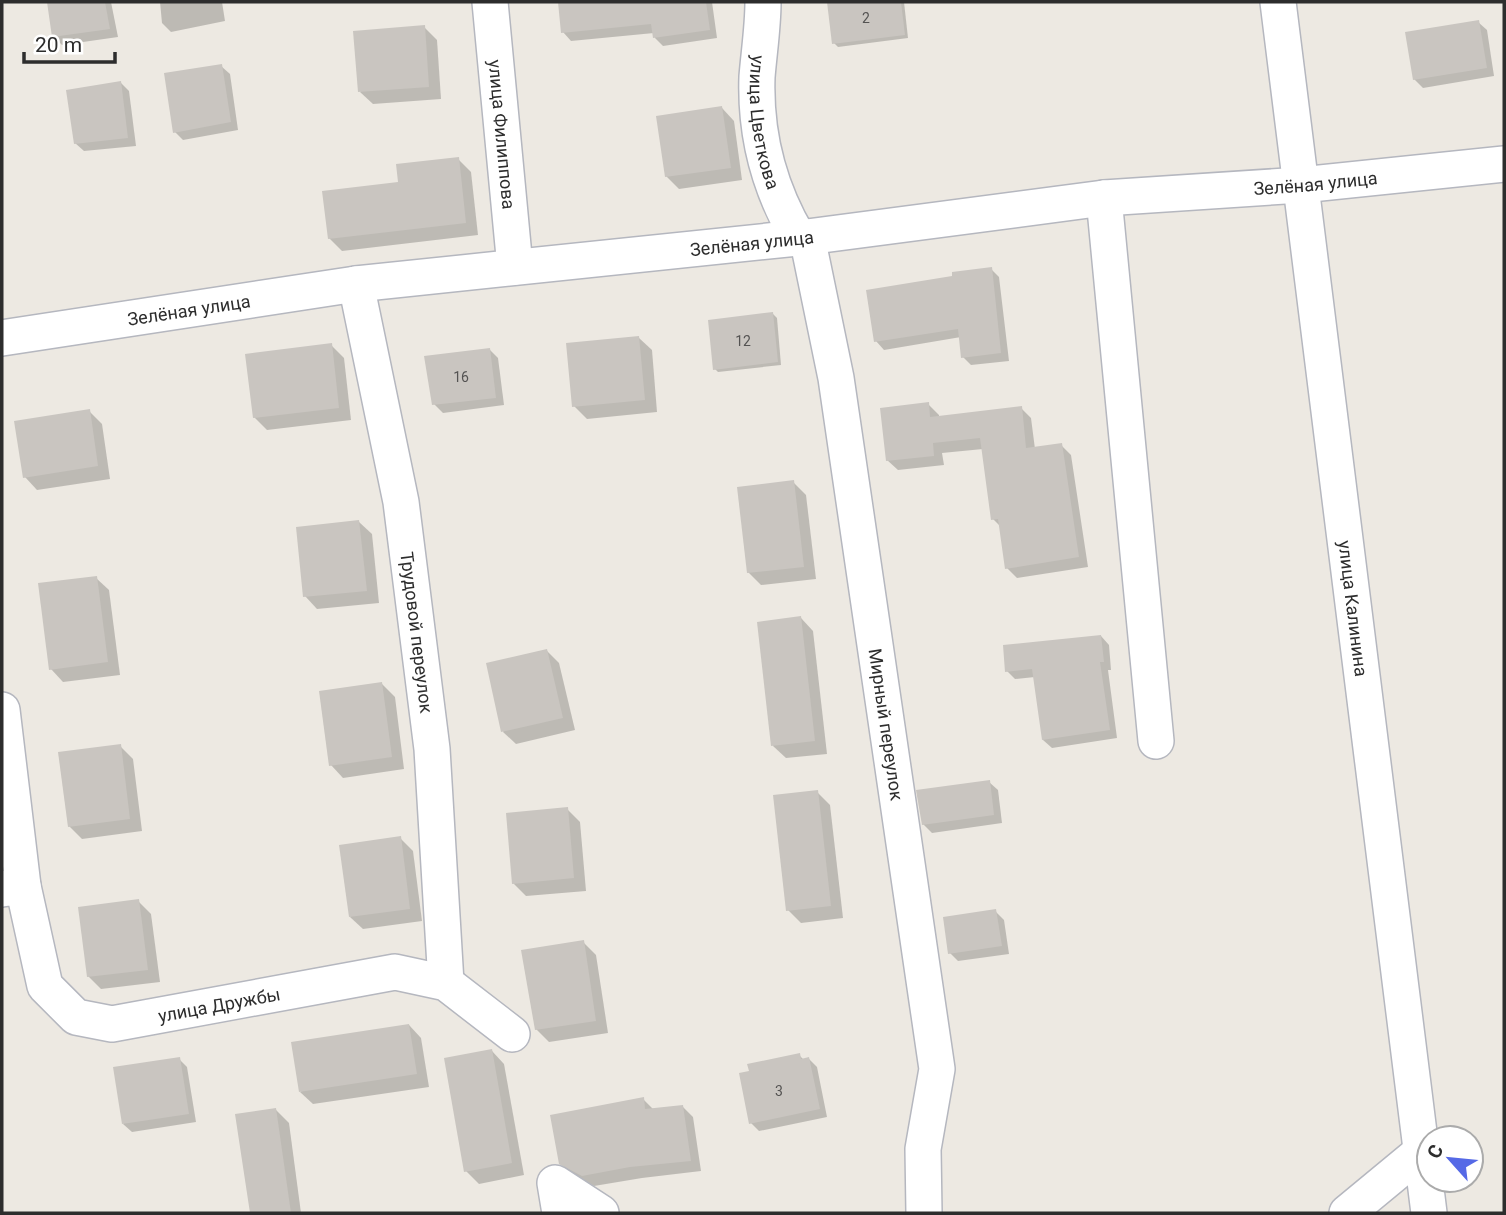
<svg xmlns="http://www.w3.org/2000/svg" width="1506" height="1215" viewBox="0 0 1506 1215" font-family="Roboto,sans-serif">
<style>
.shadow{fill:#0003}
.building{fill:#c9c5c0}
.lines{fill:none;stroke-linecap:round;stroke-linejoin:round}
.street-casing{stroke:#b5b7bf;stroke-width:38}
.street{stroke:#fff;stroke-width:35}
.labels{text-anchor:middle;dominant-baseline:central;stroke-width:7;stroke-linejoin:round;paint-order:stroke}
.number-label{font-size:14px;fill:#545352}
.street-label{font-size:18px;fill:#2d2d2d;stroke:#fff}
</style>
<rect width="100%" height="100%" fill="#ede9e2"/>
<g class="shadow">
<polygon points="49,2 111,2 118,37 62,45 54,37"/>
<polygon points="160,2 222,2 225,21 171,32 162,23"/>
<polygon points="560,2 712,2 717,38 663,46 655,38 654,33 571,41 563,32"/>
<polygon points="846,2 904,2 908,38 838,47 834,43 829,4"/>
<polygon points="1478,22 1487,30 1494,76 1423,88 1414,79"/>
<polygon points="424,27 437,40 441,99 373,104 360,92"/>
<polygon points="221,66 230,74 238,130 183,140 175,132"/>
<polygon points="121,83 129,91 136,146 84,151 75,143"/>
<polygon points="722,108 734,121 742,180 679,189 666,176"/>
<polygon points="458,159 471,172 478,235 342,251 329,238 399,184"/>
<polygon points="991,269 999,277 1009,361 971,365 963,357 961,337 884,350 876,341 954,278"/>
<polygon points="773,314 777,318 781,365 718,372 715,369"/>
<polygon points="639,338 652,350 657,412 587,419 574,406"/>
<polygon points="331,345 344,358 351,420 267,430 254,417"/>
<polygon points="490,350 498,358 504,405 443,413 434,404"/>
<polygon points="928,404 939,415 939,418 1021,408 1031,418 1035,449 1061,445 1071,455 1088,567 1017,578 1007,568 1001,527 993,519 983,449 942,453 944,465 898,470 887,460"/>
<polygon points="89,411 102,424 110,479 37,490 25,477"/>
<polygon points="793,482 806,495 816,579 761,585 748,572"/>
<polygon points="359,522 372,534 379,603 317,609 305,596"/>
<polygon points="96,578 109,590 120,675 63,682 51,669"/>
<polygon points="801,618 813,631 827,754 786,758 773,746"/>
<polygon points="1101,636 1109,645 1111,670 1108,670 1117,738 1052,748 1043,740 1035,677 1015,679 1007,671"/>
<polygon points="546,650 559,663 575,730 516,744 503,732"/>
<polygon points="382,684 395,697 404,769 343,778 331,765"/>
<polygon points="120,746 133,759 142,831 82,839 69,826"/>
<polygon points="989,782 998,790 1002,823 932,833 923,824"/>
<polygon points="817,792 830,805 843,918 801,923 788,910"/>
<polygon points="567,809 580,822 586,891 526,896 513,883"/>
<polygon points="400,838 413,851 422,921 363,929 350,917"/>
<polygon points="138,901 151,914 160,982 101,989 88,976"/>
<polygon points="995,911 1004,920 1009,954 958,961 950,953"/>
<polygon points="583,942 596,955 608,1033 549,1042 536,1029"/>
<polygon points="409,1025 421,1038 429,1087 313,1104 300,1092"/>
<polygon points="492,1051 504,1064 524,1175 479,1184 466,1171"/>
<polygon points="799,1055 804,1060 809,1059 817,1067 827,1117 759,1131 751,1123"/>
<polygon points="179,1059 187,1067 196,1122 132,1132 123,1124"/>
<polygon points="643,1099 654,1110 682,1106 693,1117 701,1171 642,1178 594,1186 572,1174 560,1163"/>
<polygon points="276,1110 289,1123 301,1213 251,1213 237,1116"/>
</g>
<g class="building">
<polygon points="47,2 105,2 110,29 52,37"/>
<polygon points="558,2 706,2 710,30 653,38 651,24 561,33"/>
<polygon points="827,2 901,2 905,35 832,44"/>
<polygon points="1479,20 1487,68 1413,80 1405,32"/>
<polygon points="425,25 429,87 358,92 353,31"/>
<polygon points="222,64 231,122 173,133 164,73"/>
<polygon points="121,81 128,138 74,144 66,90"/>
<polygon points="722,106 731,168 665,177 656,116"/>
<polygon points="459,157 466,223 328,239 322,191 398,182 396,164"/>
<polygon points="992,267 1001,353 961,358 958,329 874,342 866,290 952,276 952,272"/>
<polygon points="773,312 778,362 713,370 708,320"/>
<polygon points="639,336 645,400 572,407 566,343"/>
<polygon points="332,343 339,408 253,418 245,354"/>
<polygon points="490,348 496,398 432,405 424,356"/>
<polygon points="929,402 930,417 1022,406 1026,448 1062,443 1079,557 1005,569 998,519 991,520 980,438 933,443 934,456 886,461 880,408"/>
<polygon points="90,409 98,466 23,478 14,421"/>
<polygon points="794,480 804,567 747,573 737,487"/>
<polygon points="359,520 367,591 303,597 296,527"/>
<polygon points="97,576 108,662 49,670 38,583"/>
<polygon points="801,616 815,741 771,746 757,622"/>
<polygon points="1101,635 1104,662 1100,662 1110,730 1042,740 1032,669 1005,672 1003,645"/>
<polygon points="547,649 563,718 501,732 486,663"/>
<polygon points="382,682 392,757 329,766 319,691"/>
<polygon points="121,744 130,819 68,827 58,752"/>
<polygon points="990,780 994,815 922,825 916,790"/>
<polygon points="818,790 831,906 786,911 773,795"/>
<polygon points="568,807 574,878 512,884 506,813"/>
<polygon points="401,836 410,909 349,917 339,845"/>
<polygon points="139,899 148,970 87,977 78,907"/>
<polygon points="996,909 1002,946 948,954 943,917"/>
<polygon points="584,940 596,1021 535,1030 521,950"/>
<polygon points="409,1024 417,1074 299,1092 291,1042"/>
<polygon points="492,1049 512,1163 464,1172 444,1058"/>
<polygon points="800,1053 801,1059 809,1057 820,1109 749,1124 739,1073 749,1071 747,1064"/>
<polygon points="180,1057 189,1114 122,1124 113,1067"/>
<polygon points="644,1097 645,1109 683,1105 691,1161 630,1167 582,1176 559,1164 550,1115"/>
<polygon points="276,1108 291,1213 250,1213 235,1114"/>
</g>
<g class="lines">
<defs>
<g id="street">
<path id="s1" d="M490,2L515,267"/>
<path id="s2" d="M763,2C763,27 759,52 757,77C755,135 769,188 798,237"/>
<path id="s3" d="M1278,2L1429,1213"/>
<polyline points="1104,198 1156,741"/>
<path id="s4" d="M807,237L836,378L937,1069L923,1149L924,1213"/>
<path id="s5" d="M356,284L401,502L432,749L446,983"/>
<path id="s6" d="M2,338L356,284L807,237L1104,198L1301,185L1504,164"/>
<polyline points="2,710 23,886"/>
<path id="s7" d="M2,889L23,886L45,986L76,1017L112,1024L395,972L446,983L512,1034"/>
<polyline points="560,1213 555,1183 601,1213"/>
<polyline points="1347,1213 1422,1151"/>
</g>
</defs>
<use href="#street" class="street-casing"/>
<use href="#street" class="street"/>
</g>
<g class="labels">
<g class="number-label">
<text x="866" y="18">2</text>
<text x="743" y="341">12</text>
<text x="461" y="377">16</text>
<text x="779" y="1091">3</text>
</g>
<g class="street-label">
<text stroke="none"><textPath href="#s2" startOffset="121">улица Цветкова</textPath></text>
<text stroke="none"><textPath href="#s1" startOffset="133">улица Филиппова</textPath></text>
<text stroke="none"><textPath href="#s6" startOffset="1323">Зелёная улица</textPath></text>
<text stroke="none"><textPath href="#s6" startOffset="756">Зелёная улица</textPath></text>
<text stroke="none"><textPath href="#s6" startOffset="189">Зелёная улица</textPath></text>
<text stroke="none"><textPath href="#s3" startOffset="611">улица Калинина</textPath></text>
<text stroke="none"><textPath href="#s5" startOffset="354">Трудовой переулок</textPath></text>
<text stroke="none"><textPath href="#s4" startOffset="494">Мирный переулок</textPath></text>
<text stroke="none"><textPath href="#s7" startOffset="313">улица Дружбы</textPath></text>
</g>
</g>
<rect width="1506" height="1215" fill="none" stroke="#2d2d2d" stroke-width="7"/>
<g transform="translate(1450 1159) rotate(297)"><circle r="33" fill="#ffffff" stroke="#ababab" stroke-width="2"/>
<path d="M0-5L12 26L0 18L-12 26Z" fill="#5569e6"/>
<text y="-10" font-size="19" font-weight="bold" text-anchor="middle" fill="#2d2d2d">С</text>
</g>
<path d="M24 52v10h91v-10" fill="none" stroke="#2d2d2d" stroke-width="3.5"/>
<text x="35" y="52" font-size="21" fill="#2d2d2d" stroke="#ffffff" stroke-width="5" paint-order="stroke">20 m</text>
</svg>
